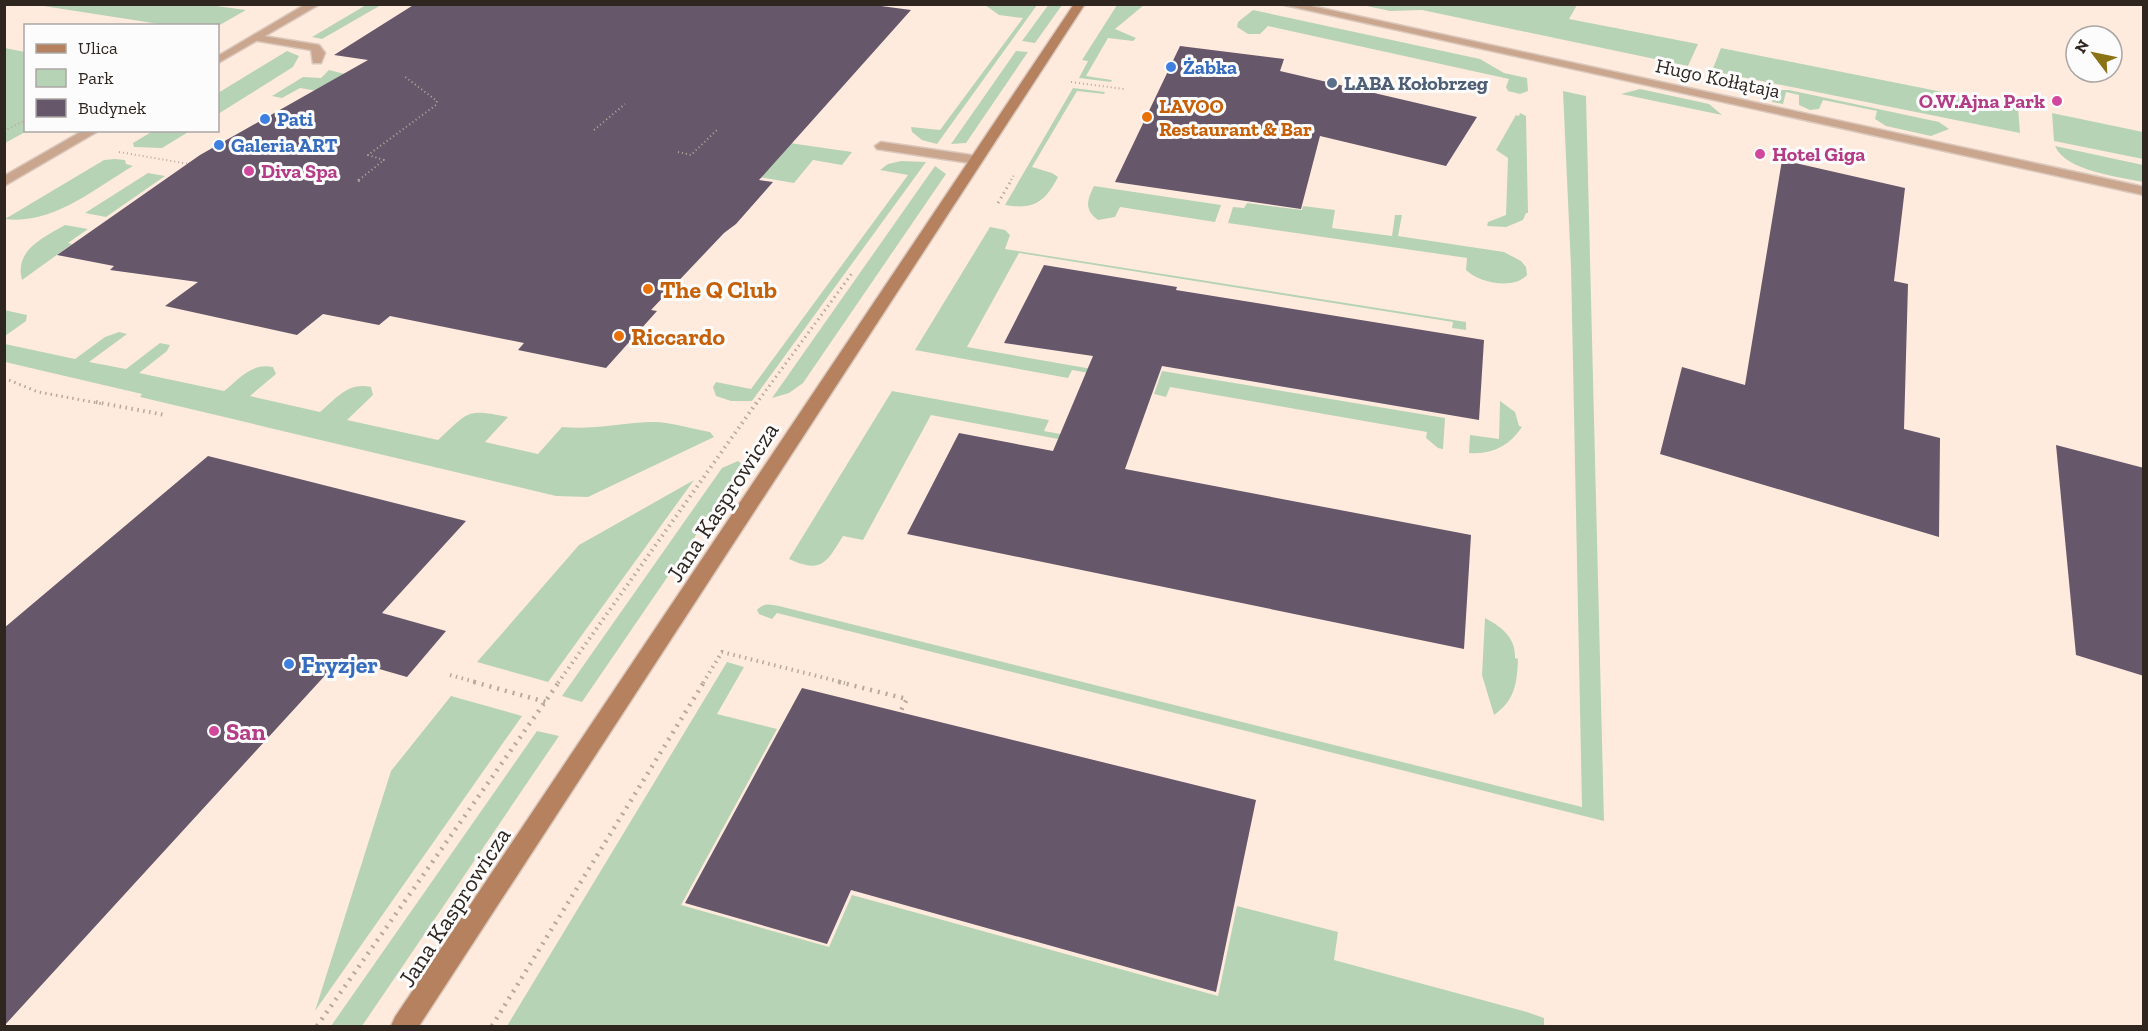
<svg xmlns="http://www.w3.org/2000/svg" width="2148" height="1031" viewBox="0 0 2148 1031" font-family="'Zilla Slab',serif">
<style>
.green{fill:#b7d3b6}
.building{fill:#66576a}
.lines{fill:none;stroke-linecap:round;stroke-linejoin:round}
.lane-casing{stroke:#dac8bc;stroke-width:3}
.street-casing{stroke:#dac8bc;stroke-width:3}
.secondary-casing{stroke:#dac8bc;stroke-width:3}
.path-far3{stroke:#b8a89d;stroke-width:2;stroke-dasharray:1 3;stroke-linecap:butt}
.path-far2{stroke:#b8a89d;stroke-width:3;stroke-dasharray:1.5 4;stroke-linecap:butt}
.path-far1{stroke:#b8a89d;stroke-width:4;stroke-dasharray:1.5 4.5;stroke-linecap:butt}
.path{stroke:#b8a89d;stroke-width:4.5;stroke-dasharray:2 6;stroke-linecap:butt}
.lane{fill:#caa68f;fill-rule:evenodd}
.street{fill:#caa68f;fill-rule:evenodd}
.secondary{fill:#b5815f;fill-rule:evenodd}
.shop-dot{fill:#3f7fe0;stroke:#fcfcfc;stroke-width:2}
.service-dot{fill:#5c6f8a;stroke:#fcfcfc;stroke-width:2}
.hotel-dot{fill:#d1479c;stroke:#fcfcfc;stroke-width:2}
.food-dot{fill:#e8710a;stroke:#fcfcfc;stroke-width:2}
.labels{text-anchor:middle;dominant-baseline:central;stroke-width:6;stroke-linejoin:round;paint-order:stroke}
.far-shop-label{font-size:20px;font-weight:bold;fill:#366cbe;stroke:#fcfcfc;text-anchor:start}
.far-street-label{font-size:20px;fill:#2f2620;stroke:#fcfcfc}
.far-service-label{font-size:20px;font-weight:bold;fill:#4e5e75;stroke:#fcfcfc;text-anchor:start}
.far-hotel-label{font-size:20px;font-weight:bold;fill:#b23c85;stroke:#fcfcfc;text-anchor:start}
.far-food-label{font-size:20px;font-weight:bold;fill:#c56008;stroke:#fcfcfc;text-anchor:start}
.food-label{font-size:24px;font-weight:bold;fill:#c56008;stroke:#fcfcfc;text-anchor:start}
.street-label{font-size:24px;fill:#2f2620;stroke:#fcfcfc}
.shop-label{font-size:24px;font-weight:bold;fill:#366cbe;stroke:#fcfcfc;text-anchor:start}
.hotel-label{font-size:24px;font-weight:bold;fill:#b23c85;stroke:#fcfcfc;text-anchor:start}
</style>
<rect width="100%" height="100%" fill="#ffebde"/>
<g class="green">
<polygon points="1049,4 1062,5 1035,43 1022,41"/>
<polygon points="209,5 246,10 218,26 172,26 37,5"/>
<polygon points="366,5 381,5 322,39 312,37"/>
<polygon points="985,5 1037,5 937,144 922,140 912,132 911,127 940,130 1023,18 999,15"/>
<polygon points="1117,5 1144,5 1115,29 1136,38 1133,41 1108,38 1086,76 1112,80 1111,82 1079,78 1088,61 1082,60"/>
<polygon points="1362,5 1577,5 1569,19 1698,44 1688,66 1422,10 1390,11"/>
<polygon points="1253,10 1480,59 1504,73 1527,78 1528,91 1520,94 1508,91 1506,87 1509,79 1268,26 1260,34 1248,34 1237,27 1238,22"/>
<polygon points="5,48 25,52 27,131 5,143"/>
<polygon points="1721,48 2018,107 2020,133 1712,71"/>
<polygon points="287,51 299,56 293,67 218,114 218,93"/>
<polygon points="1016,51 1028,52 966,143 951,144"/>
<polygon points="329,70 349,75 346,96 300,88 282,98 272,96 303,77 321,78"/>
<path d="M1073,88L1105,92L1104,94L1077,91L1032,167L1052,173L1058,177C1045,202 1034,210 1005,205Z"/>
<polygon points="1640,89 1709,104 1722,115 1621,94"/>
<polygon points="1776,90 1789,90 1939,122 1949,129 1931,136 1886,126 1875,119 1877,111 1823,100 1819,109 1810,110 1799,105 1799,95 1786,92 1783,104 1772,102"/>
<path d="M1563,91L1586,96L1604,821L777,613L772,619L759,614L757,610C764,602 771,605 779,606L1582,807L1571,267Z"/>
<polygon points="1520,113 1526,116 1528,213 1526,213 1523,220 1506,227 1487,226 1488,222 1506,215 1508,158 1496,150 1516,115 1519,116"/>
<polygon points="2052,113 2143,132 2143,159 2054,141"/>
<polygon points="153,131 153,130 190,131 162,148 134,147 133,143"/>
<polygon points="720,133 852,152 842,165 813,160 794,183 687,165"/>
<path d="M2055,146L2143,165V182C2120,177 2065,171 2055,146Z"/>
<path d="M115,159L125,160L126,164L133,166C94,189 53,225 5,219L104,160Z"/>
<polygon points="901,161 926,162 752,401 731,401 716,396 713,387 716,382 751,389 908,175 880,170 888,164"/>
<polygon points="935,166 946,174 803,383 789,393 772,398"/>
<polygon points="148,173 165,176 106,217 85,213"/>
<path d="M1094,186L1221,205L1215,222L1120,207L1115,217L1098,220C1084,210 1087,200 1094,186Z"/>
<path d="M1247,203L1302,210L1303,206L1335,210L1332,228L1392,236L1395,215H1402L1398,236L1504,252L1521,261L1526,267L1527,275C1514,290 1479,283 1466,270L1467,258L1228,223L1233,207L1244,208Z"/>
<path d="M65,225L88,229L68,243L72,244L22,280C14,250 43,238 65,225Z"/>
<polygon points="990,227 1005,230 1010,235 1005,249 1466,322 1466,330 1452,328 1453,322 1019,253 967,347 1109,372 1107,376 1072,370 1068,378 915,350"/>
<polygon points="4,310 27,315 26,321 5,336"/>
<path d="M119,332L127,334L89,362L126,369L160,343L170,345L167,351L139,373L224,391C240,378 251,363 273,367L276,374L250,396L320,412C337,398 348,382 371,387L373,395L347,420L438,440C469,412 465,408 508,417L485,442L538,454L562,427C592,430 620,423 650,422C669,421 692,429 710,432L714,437L588,497L556,496L140,397L142,394L5,362V344L75,359L105,337Z"/>
<polygon points="1162,371 1445,418 1443,449 1438,448 1426,438 1427,432 1170,387 1166,397 1154,394"/>
<path d="M892,391L1049,420L1044,431L1082,438L1079,443L931,415L863,540L843,536C826,563 822,574 789,559Z"/>
<path d="M1500,401L1515,412L1519,426L1522,427C1509,446 1492,455 1469,453L1470,435L1499,439Z"/>
<polygon points="738,461 742,464 742,468 582,702 562,696 722,468"/>
<polygon points="694,480 548,682 477,662 579,545"/>
<path d="M1485,618C1502,627 1516,638 1515,658L1518,659C1517,684 1515,700 1494,715L1482,675Z"/>
<polygon points="727,662 744,667 717,714 777,729 681,905 829,947 852,895 1218,996 1237,906 1338,932 1334,960 1527,1012 1544,1018 1544,1026 507,1026"/>
<polygon points="451,696 522,716 315,1011 391,771"/>
<polygon points="537,731 559,736 362,1026 331,1026"/>
</g>
<g class="building">
<polygon points="415,4 866,4 911,10 759,180 773,182 736,224 724,233 651,310 657,311 606,368 518,350 524,343 390,316 379,325 323,314 297,335 165,306 198,282 110,270 114,266 57,255 200,155 368,60 334,55"/>
<polygon points="1180,46 1284,59 1280,71 1477,117 1446,166 1320,136 1301,209 1115,182"/>
<polygon points="1782,160 1905,188 1894,281 1908,284 1904,429 1940,438 1939,537 1660,454 1682,367 1745,385"/>
<polygon points="1044,265 1177,287 1176,290 1484,340 1479,420 1162,366 1125,469 1471,535 1464,649 907,534 959,433 1053,451 1093,356 1004,343"/>
<polygon points="2056,445 2144,468 2144,676 2076,655"/>
<polygon points="208,456 466,521 382,613 446,631 407,677 341,658 4,1026 4,628"/>
<polygon points="802,688 1256,800 1216,992 851,890 827,944 685,903"/>
</g>
<g class="lines">
<defs>
<g id="lane">
<polygon points="257,35 319,45 325,53 321,63 313,63 311,50 253,40 251,38"/>
<polygon points="881,142 977,156 983,160 977,164 877,149 875,146"/>
</g>
<g id="street">
<polygon points="306,4 320,4 218,63 218,56"/>
<polygon points="1280,4 1302,4 2144,187 2144,195"/>
<polygon points="84,130 100,130 4,186 4,176"/>
</g>
<polygon id="secondary" points="1074,4 1085,4 419,1026 391,1026 395,1017"/>
</defs>
<use href="#lane" class="lane-casing"/>
<use href="#street" class="street-casing"/>
<use href="#secondary" class="secondary-casing"/>
<g class="path-far3">
<polyline points="1071,82 1124,89"/>
<polyline points="594,130 625,104"/>
<polyline points="4,131 26,120"/>
<polyline points="119,152 189,164"/>
<polyline points="678,152 691,155 718,129"/>
<polyline points="359,180 384,160 368,155 436,105 437,101 404,76"/>
<polyline points="1011,180 1014,175"/>
</g>
<g class="path-far2">
<polyline points="358,181 361,179"/>
<polyline points="998,203 1012,179"/>
<polyline points="4,378 38,392 104,404"/>
<polyline points="756,404 853,272"/>
</g>
<g class="path-far1">
<polyline points="96,402 165,415"/>
<polyline points="450,675 479,683"/>
<polyline points="558,683 757,402"/>
<polyline points="703,683 722,652 845,683"/>
</g>
<g class="path">
<polyline points="474,682 546,702"/>
<polyline points="839,682 907,699 900,712"/>
<polyline points="317,1026 559,682"/>
<polyline points="492,1026 704,682"/>
</g>
<use href="#lane" class="lane"/>
<use href="#street" class="street"/>
<use href="#secondary" class="secondary"/>
</g>
<g class="shop-dot">
<circle cx="1171" cy="67" r="6"/>
<circle cx="265" cy="119" r="6"/>
<circle cx="219" cy="145" r="6"/>
<circle cx="289" cy="664" r="6"/>
</g>
<circle class="service-dot" cx="1332" cy="83" r="6"/>
<g class="hotel-dot">
<circle cx="2057" cy="101" r="6"/>
<circle cx="1760" cy="154" r="6"/>
<circle cx="249" cy="171" r="6"/>
<circle cx="214" cy="731" r="6"/>
</g>
<g class="food-dot">
<circle cx="1147" cy="117" r="6"/>
<circle cx="648" cy="289" r="6"/>
<circle cx="619" cy="336" r="6"/>
</g>
<g class="labels">
<g class="far-shop-label">
<text x="1183" y="67">Żabka</text>
<text x="277" y="119">Pati</text>
<text x="231" y="145">Galeria ART</text>
</g>
<g class="far-street-label">
<text transform="translate(1718 78) rotate(12)">Hugo Kołłątaja</text>
</g>
<g class="far-service-label">
<text x="1344" y="83">LABA Kołobrzeg</text>
</g>
<g class="far-hotel-label">
<text x="2045" y="101" text-anchor="end">O.W.Ajna Park</text>
<text x="1772" y="154">Hotel Giga</text>
<text x="261" y="171">Diva Spa</text>
</g>
<g class="far-food-label">
<text x="1159" y="106">LAVOO<tspan x="1159" dy="23">Restaurant &amp; Bar</tspan></text>
</g>
<g class="food-label">
<text x="660" y="289">The Q Club</text>
<text x="631" y="336">Riccardo</text>
</g>
<g class="street-label">
<text transform="translate(722 502) rotate(-57)">Jana Kasprowicza</text>
<text transform="translate(454 907) rotate(-57)">Jana Kasprowicza</text>
</g>
<g class="shop-label">
<text x="301" y="664">Fryzjer</text>
</g>
<g class="hotel-label">
<text x="226" y="731">San</text>
</g>
</g>
<rect width="2148" height="1031" fill="none" stroke="#2f2620" stroke-width="12"/>
<rect x="24" y="24" width="195" height="108" fill="#fcfcfc" stroke="#aaa6a4" stroke-width="1.5"/>
<rect x="36" y="44" width="30" height="9" fill="#b5815f" stroke="#aaa6a4" stroke-width="1.5"/>
<text x="78" y="54" font-size="18" fill="#2f2620">Ulica</text>
<rect x="36" y="69" width="30" height="18" fill="#b7d3b6" stroke="#aaa6a4" stroke-width="1.5"/>
<text x="78" y="84" font-size="18" fill="#2f2620">Park</text>
<rect x="36" y="99" width="30" height="18" fill="#66576a" stroke="#aaa6a4" stroke-width="1.5"/>
<text x="78" y="114" font-size="18" fill="#2f2620">Budynek</text>
<g transform="translate(2094 54) rotate(302)"><circle r="28" fill="#fcfcfc" stroke="#aaa6a4" stroke-width="1.5"/>
<path d="M0-4.5L10 22L0 15L-10 22Z" fill="#8b7215"/>
<text y="-9" font-size="16" font-weight="bold" text-anchor="middle" fill="#2f2620">N</text>
</g>
</svg>
